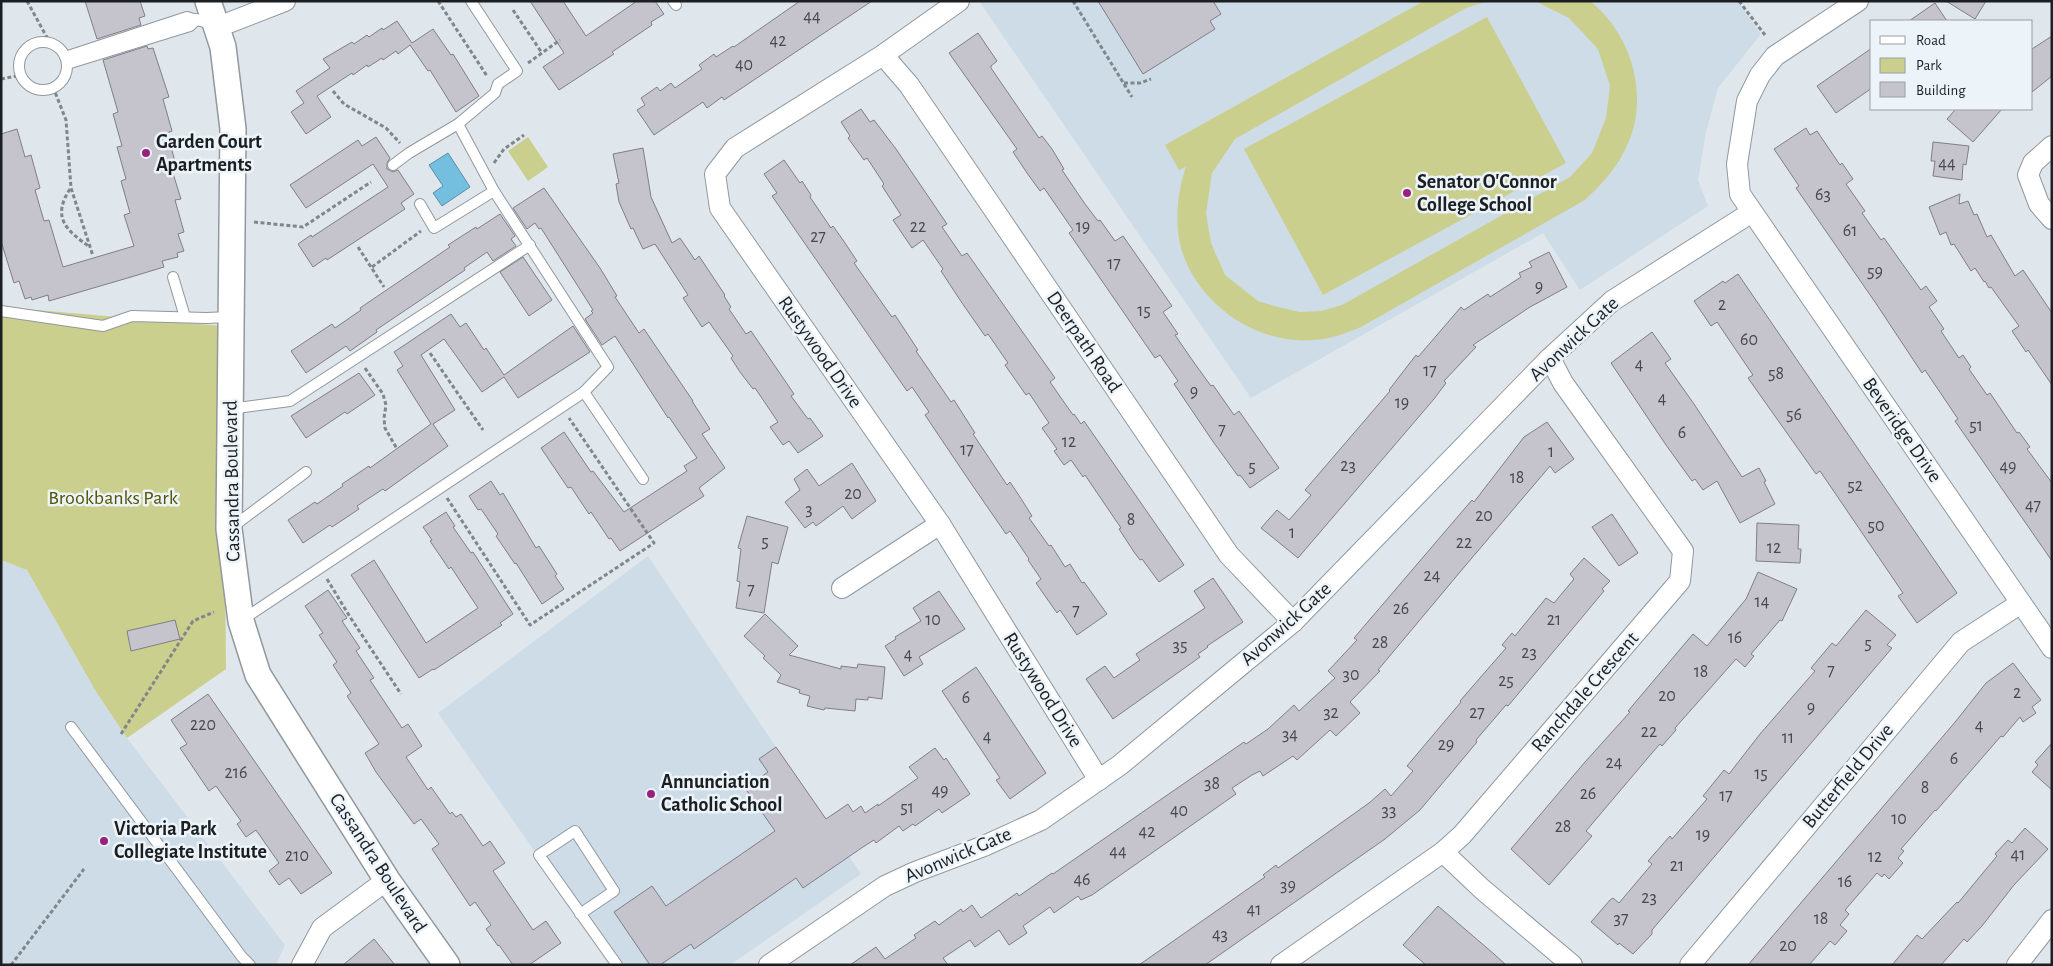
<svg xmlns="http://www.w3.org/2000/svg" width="2053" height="966" viewBox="0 0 2053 966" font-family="'Alegreya Sans',sans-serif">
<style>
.built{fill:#cddce7}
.green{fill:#cbcf8d}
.water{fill:#74bedf;stroke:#5a8ea6}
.building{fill:#c5c4cc;stroke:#807e86}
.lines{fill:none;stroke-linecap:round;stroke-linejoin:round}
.service-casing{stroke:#91989e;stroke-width:12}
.minor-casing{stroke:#91989e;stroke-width:22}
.tertiary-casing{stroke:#91989e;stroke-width:28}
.path{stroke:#81868a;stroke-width:3;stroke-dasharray:4 2.5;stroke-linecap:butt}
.service{stroke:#fff;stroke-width:10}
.minor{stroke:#fff;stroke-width:20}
.tertiary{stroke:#fff;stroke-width:25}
.poi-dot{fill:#97217d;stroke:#ecf4fa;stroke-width:2}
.labels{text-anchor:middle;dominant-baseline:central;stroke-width:5;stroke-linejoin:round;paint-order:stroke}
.number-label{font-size:18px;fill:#46484c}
.poi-label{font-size:20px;font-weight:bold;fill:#1c1f21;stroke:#ecf4fa;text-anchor:start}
.street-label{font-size:20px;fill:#1c1f21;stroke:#ecf4fa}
.park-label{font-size:20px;fill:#535502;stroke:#ecf4fa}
</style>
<rect width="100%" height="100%" fill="#dfe7ed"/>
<g class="built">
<polygon points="979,1 1738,1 1761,34 1718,88 1706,132 1698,180 1708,206 1580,290 1543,233 1251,398"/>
<polygon points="648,556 861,874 730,965 614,965 438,713"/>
<polygon points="1,560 27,570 95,690 127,738 285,945 276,965 1,965"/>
</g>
<g class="green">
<path d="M1424,1H1488L1466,8L1235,139L1212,173L1206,213L1211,243L1225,275L1258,301L1278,307L1300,312L1321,311L1342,305L1570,177L1592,153L1606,118L1610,86L1598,49L1569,18L1537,2L1530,1H1590C1633,35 1651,100 1625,150C1615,170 1601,185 1585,200L1361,327C1346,333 1331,339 1314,340C1251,346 1184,294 1178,231C1176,209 1179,187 1186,167L1179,170L1165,145Z"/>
<polygon points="1487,17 1566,163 1323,295 1244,149"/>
<polygon points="528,137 548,167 528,181 508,151"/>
<polygon points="1,307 223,326 226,669 127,738 95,690 27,570 1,560"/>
</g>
<polygon class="water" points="448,153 470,187 442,206 433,193 443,186 429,165"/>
<g class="building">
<polygon points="85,1 140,1 145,16 139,18 141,25 97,39"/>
<polygon points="530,1 563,1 586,36 637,1 655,1 664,14 651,22 652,25 612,52 614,54 559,90 543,67 564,53"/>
<polygon points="800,1 872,1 724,100 722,97 707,108 703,102 654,135 637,110 645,105 641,98 657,87 660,91 671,83 675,88 702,69 699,65 714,54 716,57 733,46 734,47"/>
<polygon points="1098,1 1213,1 1221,14 1210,21 1215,29 1143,74"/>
<polygon points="1946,1 1986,1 1975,19"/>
<polygon points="1935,3 1947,21 1909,21"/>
<polygon points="397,21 412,43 433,29 451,55 453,54 479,96 456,112 430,70 428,71 410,45 398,54 396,51 383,60 382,58 368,67 367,65 353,75 352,73 317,96 331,117 306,134 291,112 304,103 296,91 330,68 323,59 352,42 354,44 367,35 369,37 382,28 383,30"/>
<polygon points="978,33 997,61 991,66 991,68 1039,138 1042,136 1052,149 1064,169 1062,170 1085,204 1098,221 1100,220 1115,241 1123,236 1172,306 1163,312 1178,334 1175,335 1195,364 1211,386 1213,385 1234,415 1239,411 1279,468 1250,488 1240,475 1238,476 1214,443 1174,384 1178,381 1160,355 1155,358 1069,233 1073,230 1044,188 1040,191 1027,173 1013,152 1017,149 949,53"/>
<polygon points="2052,36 2052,76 2032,92 2032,49"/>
<polygon points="147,46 148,49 153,48 169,97 163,99 172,131 167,133 176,165 171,167 181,199 175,200 184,232 178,234 184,251 177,253 178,257 162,261 164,267 131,277 49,301 48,295 32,300 31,297 25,299 19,281 14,283 1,241 1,134 17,129 25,157 31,155 40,188 35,190 44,221 49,220 63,267 134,246 124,215 130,213 121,181 126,179 117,147 122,146 113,114 118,112 103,60"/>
<polygon points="1872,48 1872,88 1836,113 1817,86"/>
<polygon points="861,109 870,122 874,120 896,149 947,224 942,227 962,256 967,253 1055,378 1050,382 1073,415 1074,414 1081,424 1084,421 1184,565 1159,582 1142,559 1140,560 1134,552 1119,529 1121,528 1085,475 1083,477 1071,460 1064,465 1054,451 1057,449 1042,428 1049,423 1029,393 1026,395 1005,365 1008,363 988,334 985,336 960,300 941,271 943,269 923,240 912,248 893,220 901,215 882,186 884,184 867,158 864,160 848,138 850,136 841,122"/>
<polygon points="1956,109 2002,109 1973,142 1947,119"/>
<polygon points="1806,128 1810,135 1817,131 1840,165 1842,163 1853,179 1846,184 1865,211 1862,213 1881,240 1884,238 1921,290 1926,286 1937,301 1929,307 1944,329 1941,331 1959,358 1963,355 1971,367 1969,369 1987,395 1990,393 2017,433 2019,432 2030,447 2027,449 2052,483 2052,561 1955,421 1958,419 1925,370 1922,373 1875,302 1796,188 1799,186 1774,149"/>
<polygon points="376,137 390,158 387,163 387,169 393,172 398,170 414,194 401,203 405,209 327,260 326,258 313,267 298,244 311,235 312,237 388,187 373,164 306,208 290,185 358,140 362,146"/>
<polygon points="1933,142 1969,146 1966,165 1963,164 1962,180 1933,176 1935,161 1931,161"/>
<polygon points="643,148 651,197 672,243 680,238 695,260 699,256 725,295 724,296 731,307 729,309 746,334 751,331 794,394 791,396 808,419 810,418 823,436 798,453 789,441 783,445 770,427 778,422 755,388 753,389 740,372 731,358 733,356 709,322 702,327 683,298 688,295 655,244 643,249 633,228 631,229 619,202 616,184 619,183 613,154"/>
<polygon points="784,160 800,183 802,181 811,195 810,197 831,228 833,226 843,240 857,261 854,263 892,317 895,315 918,350 916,351 951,402 954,400 975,433 973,434 1007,485 1010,482 1020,497 1032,516 1029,518 1049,546 1051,545 1065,567 1070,564 1082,583 1084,582 1107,614 1077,635 1060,610 1057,613 1036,583 1041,579 1028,560 1029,559 1010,531 1006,534 964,473 925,415 929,412 912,387 907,391 772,196 777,193 764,174"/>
<polygon points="544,188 600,268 617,296 615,297 639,333 644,329 693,401 692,401 710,429 702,434 725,468 699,488 704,496 620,551 611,538 609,539 591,512 589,514 571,487 568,488 541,448 564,432 591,472 593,471 624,512 687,471 684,466 697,458 669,417 668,418 615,336 602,345 585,319 593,313 591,311 593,310 541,228 539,229 535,223 527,229 513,208"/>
<polygon points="1960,194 1959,204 1968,201 1974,215 1977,214 1987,237 1991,235 2015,276 2023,270 2052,313 2052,385 2028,350 2026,352 2012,331 2019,326 1991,287 1989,288 1985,281 1984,282 1975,268 1971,271 1954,244 1951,245 1946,232 1940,235 1929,207"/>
<polygon points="500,214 515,236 511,239 516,246 493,261 487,252 464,268 465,270 376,330 377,332 350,351 346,346 306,373 291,351 332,324 335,328 361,310 360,308 450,247 448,245 476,227 477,229"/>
<polygon points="1549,252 1567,287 1530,307 1473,345 1476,347 1444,381 1446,383 1434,399 1298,558 1261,528 1277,510 1289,520 1311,495 1305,490 1390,391 1389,390 1416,355 1418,357 1461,307 1464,310 1488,294 1490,297 1521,277 1519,273 1532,267 1529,262"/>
<polygon points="523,257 552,300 529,316 500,272"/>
<polygon points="1738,274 1957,593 1917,623 1898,596 1903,593 1820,471 1816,474 1748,378 1753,375 1717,322 1711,326 1694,301 1723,281 1725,283"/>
<polygon points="451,314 460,327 466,323 484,350 486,348 504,375 573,326 590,352 518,398 504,377 482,392 444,339 421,355 455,410 433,424 448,446 385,491 383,489 357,506 359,509 332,527 330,525 303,543 288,520 315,502 317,504 343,486 342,484 369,466 370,468 431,424 397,370 403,366 394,352"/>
<polygon points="1652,332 1671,359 1665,363 1694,404 1742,477 1759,468 1766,481 1764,482 1775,504 1740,523 1717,481 1703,490 1695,479 1692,481 1666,445 1611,363"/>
<polygon points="359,373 375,395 347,414 345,412 306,438 291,416"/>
<polygon points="1547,422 1574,459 1555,473 1550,466 1460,572 1378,670 1380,671 1350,702 1360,713 1336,736 1330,730 1297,760 1293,756 1263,776 1260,771 1252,775 1232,788 1236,794 1092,895 1081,900 1078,896 1054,913 1050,907 1023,926 1027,933 1009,945 999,930 975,947 970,940 943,958 948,965 850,965 876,947 885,959 916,938 914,935 935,921 939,925 961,909 963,912 972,905 981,918 1017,893 1019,896 1052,873 1053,874 1244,742 1246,744 1268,729 1294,705 1299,711 1335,678 1328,671 1357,640 1354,638 1472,500 1474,502 1524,437"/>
<polygon points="852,463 876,501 852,519 843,506 816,526 813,522 805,528 785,502 800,490 794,479 807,469 819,486"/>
<polygon points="491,481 500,495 503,493 536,548 539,546 557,574 555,576 564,589 542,604 516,563 515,564 496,536 498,534 481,509 478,510 469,496"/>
<polygon points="446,512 455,526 453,527 471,553 473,552 513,614 500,623 502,625 434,670 433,669 419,678 351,575 374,560 426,643 478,608 451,567 449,569 430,541 432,540 423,527"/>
<polygon points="1612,514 1638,553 1619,566 1592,527"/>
<polygon points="747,516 788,527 778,564 772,562 764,613 736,608 740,582 737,581 741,549 738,548"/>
<polygon points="1757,523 1799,525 1798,549 1801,549 1800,563 1756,561"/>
<polygon points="1584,558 1610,581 1602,589 1604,591 1508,706 1506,705 1476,740 1477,742 1420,810 1385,839 1205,965 1139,965 1265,877 1263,875 1276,865 1278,868 1369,803 1385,789 1391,796 1413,771 1407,766 1461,702 1460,701 1506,648 1502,645 1512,633 1515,636 1546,598 1554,603 1574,579 1570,574"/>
<polygon points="1758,572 1797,589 1782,621 1780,620 1751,654 1754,656 1745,667 1736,659 1675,728 1676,730 1662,746 1660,744 1652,753 1586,831 1592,836 1549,885 1511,849 1585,762 1630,712 1628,711 1693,634 1707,646 1746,599"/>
<polygon points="1213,578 1243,622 1207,646 1208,647 1198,654 1200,657 1113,719 1086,679 1105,666 1114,678 1140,660 1136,654 1205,608 1194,591"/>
<polygon points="328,590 347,618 342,621 360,648 356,651 374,678 370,680 402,728 408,724 422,746 406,757 428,790 431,787 450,814 452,812 456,817 461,814 483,846 490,841 505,863 493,871 533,930 546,921 561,943 529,965 513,965 499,945 498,946 486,929 491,925 475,902 470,906 432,849 439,844 421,819 414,824 376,772 365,753 379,744 347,696 351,693 333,665 337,662 319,635 323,633 305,606"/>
<polygon points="939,591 965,629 919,657 923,664 904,676 885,646 896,639 895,637 921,621 913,608"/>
<polygon points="1866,610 1896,635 1887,645 1892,648 1652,930 1652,934 1633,954 1619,943 1618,945 1591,922 1610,900 1613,898 1619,903 1652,864 1648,861 1670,836 1672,839 1707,799 1703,796 1724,770 1729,774 1760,734 1815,671 1811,668 1832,643 1836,646"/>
<polygon points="765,614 798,646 789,655 841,669 841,666 857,668 858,664 885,667 882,699 868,697 868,700 856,699 855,711 825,708 824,710 807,706 810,696 799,693 800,690 777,682 781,675 763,658 765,656 744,636"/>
<polygon points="175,620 180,639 131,651 127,631"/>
<polygon points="2013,663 2041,700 2032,707 2036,713 2023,722 2020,717 2003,737 2001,736 1936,811 1935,810 1901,849 1904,851 1898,858 1903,863 1889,879 1884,874 1882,877 1877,873 1845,910 1849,914 1840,925 1847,931 1835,945 1830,941 1809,965 1748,965 1956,721 1986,683"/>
<polygon points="976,667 1046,773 1010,799 996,780 1000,778 942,691"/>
<polygon points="208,694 332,873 301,894 289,878 279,885 269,871 279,863 256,830 246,837 237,824 241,821 216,786 209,791 180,748 187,744 171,720"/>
<polygon points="2052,743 2052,790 2032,772 2038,765 2035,762"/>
<polygon points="776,747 826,819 848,804 853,812 861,806 865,813 878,804 878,806 918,778 909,767 935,748 944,760 946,758 970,794 942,813 939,809 915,826 913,824 903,831 899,826 876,843 874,840 863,847 803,888 796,878 694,949 691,944 660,965 650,965 614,912 652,886 666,906 775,831 745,788 768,772 759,759"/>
<polygon points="2025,828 2048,849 2014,885 1982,926 1967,942 1964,939 1941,965 1892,965 1917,935 1922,939 1957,902 1958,903 1997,856 1995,854 2008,840 2012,843"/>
<polygon points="1438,906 1494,954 1506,965 1426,965 1403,945"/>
<polygon points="374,939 395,965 343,965"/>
</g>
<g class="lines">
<defs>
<g id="service">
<polyline points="673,1 676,5"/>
<circle cx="43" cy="66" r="24"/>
<polyline points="65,57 187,17 214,25"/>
<polyline points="67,64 190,26 197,19"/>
<polyline points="458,124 495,93 498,84 517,71 471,1"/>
<polyline points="393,165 409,153 458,124 494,191"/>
<polyline points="420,204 434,228 494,191 608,367 584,392"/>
<polyline points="173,277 185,317"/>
<polyline points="1,311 103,326 132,316 206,318 231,317"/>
<polyline points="230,409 290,401 530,245"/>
<polyline points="231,528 306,472"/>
<polyline points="242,620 584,392 643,479"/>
<polyline points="71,727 242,957 250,965"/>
<polyline points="580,914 614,891 575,831 539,855 617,965"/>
</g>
<g id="minor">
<polyline points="959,1 883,55 735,148 715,174 720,208 940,524 1099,780"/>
<polyline points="1858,1 1775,56 1760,75 1747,101 1737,164 1740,194 2052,648"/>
<polyline points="218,27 285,1"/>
<polyline points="883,55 909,85 1229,555 1293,622"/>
<polyline points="2052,146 2033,163 2028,175 2039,204 2052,219"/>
<polyline points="842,588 940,524"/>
<polyline points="1443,852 1482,889 1572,965"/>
<polyline points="302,965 322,928 387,880"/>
<polyline points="769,965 885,886 915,872 984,846 1041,820 1120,765 1293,622 1550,358 1612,301 1752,212"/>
<polyline points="1281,965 1443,852 1462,835 1680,581 1683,551 1563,383 1550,358"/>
<polyline points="1690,965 1961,642 2021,603"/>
<polyline points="2017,965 2052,920"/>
</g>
<polyline id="tertiary" points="208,1 223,47 233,129 229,529 241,621 258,675 387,880 447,965"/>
</defs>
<use href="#service" class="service-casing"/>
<use href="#minor" class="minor-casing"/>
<use href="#tertiary" class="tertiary-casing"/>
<g class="path">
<polyline points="27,1 50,43"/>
<polyline points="438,1 487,76"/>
<polyline points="1073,1 1132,97"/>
<polyline points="1739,1 1765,35"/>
<polyline points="513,10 542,53"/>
<polyline points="528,63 560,40"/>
<polyline points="1,79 21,75"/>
<polyline points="1124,83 1140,83 1151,79"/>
<polyline points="53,87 66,120 71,188 93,256"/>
<polyline points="333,91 344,104 386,128 400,143"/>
<polyline points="494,163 504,149 524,135"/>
<path d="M70,189C51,218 67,231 90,247"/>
<polyline points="254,222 303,227 371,182"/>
<polyline points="358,247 384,287"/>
<polyline points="372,267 421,231"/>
<polyline points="430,353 483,430"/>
<polyline points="365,368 383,394 386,405 384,418 385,428 397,449"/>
<polyline points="447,498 530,625 654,543 569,418"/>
<polyline points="327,579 350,617 401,694"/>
<polyline points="121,734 193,621 214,612"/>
<polyline points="11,965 84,869"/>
</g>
<use href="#service" class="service"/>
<use href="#minor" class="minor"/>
<use href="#tertiary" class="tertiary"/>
</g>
<g class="poi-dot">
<circle cx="146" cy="153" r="5"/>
<circle cx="1407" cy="193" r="5"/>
<circle cx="651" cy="794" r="5"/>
<circle cx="104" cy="841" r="5"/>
</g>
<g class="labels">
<g class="number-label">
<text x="812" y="17">44</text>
<text x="778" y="41">42</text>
<text x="744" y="65">40</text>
<text x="1947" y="164">44</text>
<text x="1823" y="195">63</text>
<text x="918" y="227">22</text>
<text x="1083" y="227">19</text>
<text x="1850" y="231">61</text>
<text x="818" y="237">27</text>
<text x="1114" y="264">17</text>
<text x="1875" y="272">59</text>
<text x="1539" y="287">9</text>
<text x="1722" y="305">2</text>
<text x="1144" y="311">15</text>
<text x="1749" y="340">60</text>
<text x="1639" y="365">4</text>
<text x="1430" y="371">17</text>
<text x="1776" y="374">58</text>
<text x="1194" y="392">9</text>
<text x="1662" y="399">4</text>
<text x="1402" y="403">19</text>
<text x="1794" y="415">56</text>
<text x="1976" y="426">51</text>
<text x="1222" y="430">7</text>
<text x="1682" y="433">6</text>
<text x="1069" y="442">12</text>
<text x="967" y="450">17</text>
<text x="1551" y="452">1</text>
<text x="1348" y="466">23</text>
<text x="1252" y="467">5</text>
<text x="2008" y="467">49</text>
<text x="1517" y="478">18</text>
<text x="1855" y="486">52</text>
<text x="853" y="494">20</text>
<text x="2033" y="506">47</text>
<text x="809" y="510">3</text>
<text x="1484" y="516">20</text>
<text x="1131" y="520">8</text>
<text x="1876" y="526">50</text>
<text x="1292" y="533">1</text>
<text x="765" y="542">5</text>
<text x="1464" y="543">22</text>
<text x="1774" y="548">12</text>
<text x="1432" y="576">24</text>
<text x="751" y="590">7</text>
<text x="1762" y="602">14</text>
<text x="1401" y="609">26</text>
<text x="1076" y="611">7</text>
<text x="933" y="620">10</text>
<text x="1554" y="620">21</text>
<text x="1735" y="638">16</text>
<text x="1380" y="643">28</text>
<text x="1868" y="644">5</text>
<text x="1180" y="646">35</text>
<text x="1529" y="653">23</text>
<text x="908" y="655">4</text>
<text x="1831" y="671">7</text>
<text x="1701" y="672">18</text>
<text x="1351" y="675">30</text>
<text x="1506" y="681">25</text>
<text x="2017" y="693">2</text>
<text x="1667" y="696">20</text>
<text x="966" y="698">6</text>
<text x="1811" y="708">9</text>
<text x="1331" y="713">32</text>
<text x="1477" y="713">27</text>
<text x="203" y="725">220</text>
<text x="1979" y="726">4</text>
<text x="1649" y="732">22</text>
<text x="1290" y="735">34</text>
<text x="987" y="737">4</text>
<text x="1788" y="738">11</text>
<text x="1446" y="745">29</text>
<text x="1954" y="759">6</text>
<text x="1614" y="763">24</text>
<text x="236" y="773">216</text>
<text x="1761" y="774">15</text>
<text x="1212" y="784">38</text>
<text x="1925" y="788">8</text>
<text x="940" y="791">49</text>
<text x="1588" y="794">26</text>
<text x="1726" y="796">17</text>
<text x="907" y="808">51</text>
<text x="1179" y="811">40</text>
<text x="1389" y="811">33</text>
<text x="1899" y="819">10</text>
<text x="1563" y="827">28</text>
<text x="1147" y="832">42</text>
<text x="1703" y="835">19</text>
<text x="1118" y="852">44</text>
<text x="2018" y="855">41</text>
<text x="297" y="856">210</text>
<text x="1875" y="857">12</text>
<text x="1677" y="866">21</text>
<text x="1082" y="880">46</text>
<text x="1845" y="882">16</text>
<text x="1288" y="886">39</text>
<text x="1649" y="898">23</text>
<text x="1254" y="910">41</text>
<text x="1621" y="919">37</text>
<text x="1821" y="919">18</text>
<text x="1220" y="935">43</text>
<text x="1788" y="946">20</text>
</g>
<g class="poi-label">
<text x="156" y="142">Garden Court<tspan x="156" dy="23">Apartments</tspan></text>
<text x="1417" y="182">Senator O'Connor<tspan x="1417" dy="23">College School</tspan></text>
<text x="661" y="782">Annunciation<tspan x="661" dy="23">Catholic School</tspan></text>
<text x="114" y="829">Victoria Park<tspan x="114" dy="23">Collegiate Institute</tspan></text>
</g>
<g class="street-label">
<text transform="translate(1574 339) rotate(-43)">Avonwick Gate</text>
<text transform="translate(1084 342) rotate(56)">Deerpath Road</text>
<text transform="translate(820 352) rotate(55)">Rustywood Drive</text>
<text transform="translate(1902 430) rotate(55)">Beveridge Drive</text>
<text transform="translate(232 481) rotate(-91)">Cassandra Boulevard</text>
<text transform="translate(1286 624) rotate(-42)">Avonwick Gate</text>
<text transform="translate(1043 690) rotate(58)">Rustywood Drive</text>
<text transform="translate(1585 692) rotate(-49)">Ranchdale Crescent</text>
<text transform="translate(1848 776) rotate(-50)">Butterfield Drive</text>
<text transform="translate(958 855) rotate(-23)">Avonwick Gate</text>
<text transform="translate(378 863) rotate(57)">Cassandra Boulevard</text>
</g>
<g class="park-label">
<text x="113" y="498">Brookbanks Park</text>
</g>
</g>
<rect width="2053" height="966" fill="none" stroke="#1c1f21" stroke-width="5"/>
<rect x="1870" y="20" width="162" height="90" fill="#ecf4fa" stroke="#999fa3"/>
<rect x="1880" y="36" width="25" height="8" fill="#ffffff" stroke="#999fa3"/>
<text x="1916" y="45" font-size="15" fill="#1c1f21">Road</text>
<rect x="1880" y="58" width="25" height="15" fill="#cbcf8d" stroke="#999fa3"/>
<text x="1916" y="70" font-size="15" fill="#1c1f21">Park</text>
<rect x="1880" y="82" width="25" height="15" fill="#c5c4cc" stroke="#999fa3"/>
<text x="1916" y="95" font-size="15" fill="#1c1f21">Building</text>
</svg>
